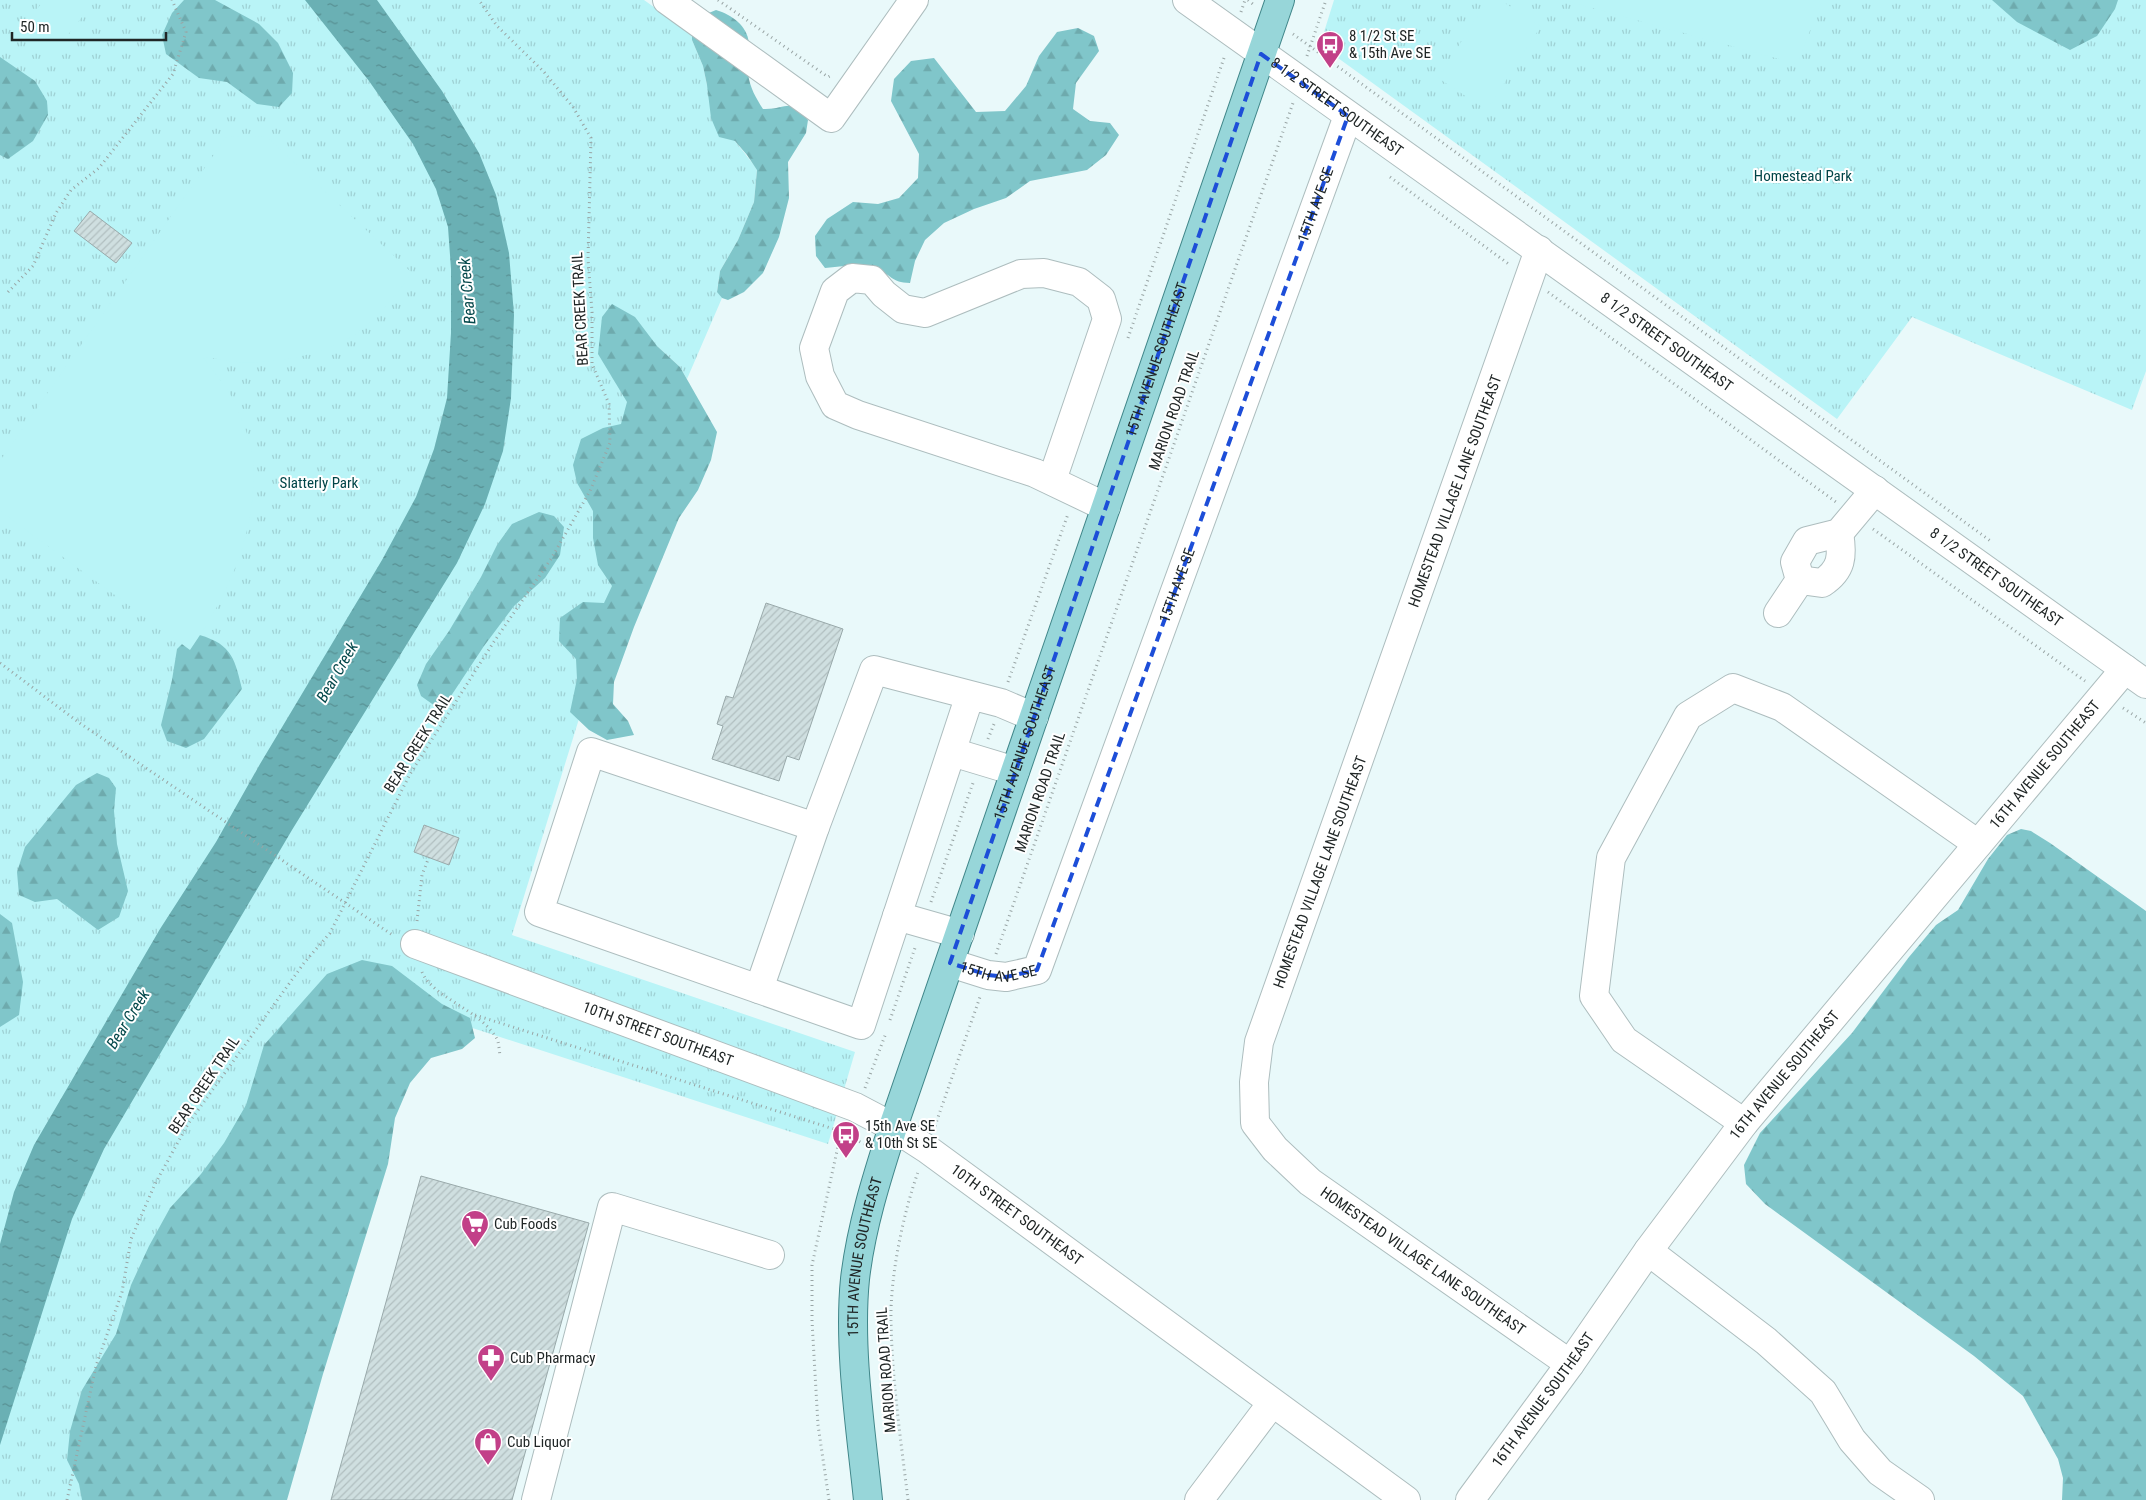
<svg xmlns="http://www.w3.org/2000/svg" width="2146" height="1500" viewBox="0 0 2146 1500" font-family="'Roboto Condensed',sans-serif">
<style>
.grass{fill:url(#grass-tufts)}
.forest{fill:url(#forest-firs)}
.pitch{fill:#b9f4f7}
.water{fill:url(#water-ripples)}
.building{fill:url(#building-hatch);stroke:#99a9aa}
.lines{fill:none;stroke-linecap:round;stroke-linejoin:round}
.minor-casing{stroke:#adbdbe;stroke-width:30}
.major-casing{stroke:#408689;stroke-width:30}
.path{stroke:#99a5a5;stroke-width:3;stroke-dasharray:1 4;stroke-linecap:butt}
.minor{stroke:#fff;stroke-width:28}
.major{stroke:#97d6d9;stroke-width:28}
.marked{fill:none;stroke:#1d4ed8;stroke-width:4;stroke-dasharray:10 6;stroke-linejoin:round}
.labels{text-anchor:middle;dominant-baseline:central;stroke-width:4;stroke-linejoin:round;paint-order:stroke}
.poi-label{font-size:15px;fill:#202626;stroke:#fff;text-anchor:start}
.street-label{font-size:15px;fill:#202626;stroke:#fff}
.park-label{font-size:15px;fill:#004548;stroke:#fff}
.water-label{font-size:16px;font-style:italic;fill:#04484b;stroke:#fff}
</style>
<defs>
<pattern id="grass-tufts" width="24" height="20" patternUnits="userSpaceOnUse" patternTransform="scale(1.25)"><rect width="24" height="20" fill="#b9f4f7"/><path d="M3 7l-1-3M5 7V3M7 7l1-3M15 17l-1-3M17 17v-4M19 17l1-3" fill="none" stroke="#9fd1d4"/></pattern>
<pattern id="forest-firs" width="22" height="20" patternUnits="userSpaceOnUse" patternTransform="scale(1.25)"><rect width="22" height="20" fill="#80c6ca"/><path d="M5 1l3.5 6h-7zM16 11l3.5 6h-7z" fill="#6eaaad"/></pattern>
<pattern id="water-ripples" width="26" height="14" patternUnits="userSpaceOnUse" patternTransform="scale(1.25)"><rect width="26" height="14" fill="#6ab0b4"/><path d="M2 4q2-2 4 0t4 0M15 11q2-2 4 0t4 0" fill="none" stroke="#578f92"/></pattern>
<pattern id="building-hatch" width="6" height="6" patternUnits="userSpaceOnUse" patternTransform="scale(1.25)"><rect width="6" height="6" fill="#cfdfe0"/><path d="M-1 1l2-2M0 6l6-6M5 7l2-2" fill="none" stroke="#b1bfc0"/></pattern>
</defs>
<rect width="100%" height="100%" fill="#e9f9fa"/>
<g class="grass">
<polygon points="0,0 644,0 692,34 692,40 703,66 707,85 735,141 757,169 754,202 738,240 720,271 717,291 722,298 687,379 680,367 657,346 667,435 512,935 855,1052 828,1144 408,1007 260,1500 0,1500"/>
<polygon points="1334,0 2146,0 2146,371 2132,410 1912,317 1837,419 1320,45"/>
</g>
<g class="forest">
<polygon points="184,0 215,0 259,24 278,43 293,73 292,93 279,107 257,104 227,82 199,78 166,54 162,35 172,13"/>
<polygon points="1992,0 2118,0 2115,9 2097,36 2070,50 2017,22"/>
<path d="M716,10C732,15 747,25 749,43C750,53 747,64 748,74C750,88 756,98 763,109C787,110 790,96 808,120L806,133L788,162L789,198L779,237L763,273L744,292L728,300L722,298L717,292L720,271L738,240L754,202L757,170L747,155L735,141L719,137L711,118L707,85L703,66L692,40V27L704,15Z"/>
<path d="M1078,28L1094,36L1099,51L1076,83L1073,109L1090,121L1110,123L1119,135L1106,155L1087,170L1030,181L1006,198L974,209L944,223L925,240L915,261L910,283C890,282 894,276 879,271C858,263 846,266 825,268L816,256L815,236L827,219L853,202L878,204L899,198L918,178L919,154L891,101L894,79L911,61L934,58L976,112L1005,111L1026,86L1039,56L1057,32Z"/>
<polygon points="0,57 35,81 47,101 48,115 33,141 8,159 0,155"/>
<polygon points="612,304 635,317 657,346 680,367 717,432 711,460 698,490 679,518 634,627 614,682 613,704 628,721 634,735 607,740 589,730 570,712 577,679 576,659 559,641 560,618 583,602 604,603 612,586 598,565 593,538 593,511 577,483 573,465 581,439 603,428 621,424 627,402 598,354 602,317"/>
<polygon points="539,512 554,516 564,527 560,555 545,578 514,606 484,646 449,699 435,706 421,696 417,685 426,664 449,631 481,577 497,545 512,524"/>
<path d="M193,633C230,643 234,654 242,689L204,739L186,748L167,741L161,725L172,680L177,649Z"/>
<polygon points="97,773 109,778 116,788 114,811 117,844 128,891 119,917 98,930 57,899 35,902 19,895 17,872 25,847 76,785"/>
<polygon points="2021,829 2031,831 2050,843 2146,911 2146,1500 2062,1500 2063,1478 2058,1459 2023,1396 1974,1356 1765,1204 1746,1184 1744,1165 1760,1133 1852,1033 1909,957 1936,925 1958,910 1988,859 2007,835"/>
<polygon points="0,914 12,923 23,982 19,1015 0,1027"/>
<polygon points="362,960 392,966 442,1004 470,1018 475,1038 462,1049 431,1058 410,1083 395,1118 388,1164 323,1374 287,1500 82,1500 79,1484 67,1460 70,1431 82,1390 116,1334 131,1285 149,1246 170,1208 201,1174 224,1143 246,1105 264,1045 327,974"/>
</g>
<g class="pitch">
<polygon points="44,0 78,0 89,8 49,59 17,35"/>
<polygon points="1488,0 1500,0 1541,26 1487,110 1438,78"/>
<polygon points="1563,0 1822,0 1797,64"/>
<path d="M227,136L267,137L412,273C396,296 367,331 342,342C311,357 271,364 237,362C226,361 214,358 203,357C211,370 223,381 230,394C239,412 251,439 253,459C258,529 230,593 190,650L0,511V461Z"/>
</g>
<polygon class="water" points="305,0 377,0 442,91 479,153 496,195 509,253 514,315 511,398 503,451 485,504 457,563 292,830 104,1149 72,1219 0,1445 0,1244 14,1192 34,1145 160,929 216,842 260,764 382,560 416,497 434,449 447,398 451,333 451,269 448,227 436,189 413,144 369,81"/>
<g class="building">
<polygon points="90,211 132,243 116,263 74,231"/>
<polygon points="766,603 843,629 799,760 787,756 779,781 712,759 723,726 717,724 726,696 733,698"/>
<polygon points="424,825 459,838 449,865 414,852"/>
<polygon points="421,1176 589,1223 512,1500 331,1500"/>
</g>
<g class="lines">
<defs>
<g id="minor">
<polyline points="667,0 831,118 914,0"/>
<path id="s1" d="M1187,0L2146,684"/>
<path id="s2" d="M1539,250L1259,1042L1254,1082L1255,1123L1275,1149L1310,1182L1570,1364"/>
<polyline points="1052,480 1107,319 1101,299 1079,282 1044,273 1021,274 925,313 903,309 884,294 872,280 852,278 835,291 814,348 820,376 835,405 858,415 1035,473 1106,507"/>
<path d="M1800,580L1822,583C1842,570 1843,556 1839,533"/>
<polyline points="1778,613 1800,580 1795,562 1807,541 1839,533 1875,490"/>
<polyline points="970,695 861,1025 539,912 591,752 815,827 874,670 1001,703 1034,717"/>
<polyline points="952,752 1015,771"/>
<polyline points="897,916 960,934"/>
<path id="s3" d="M415,944L855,1107L893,1127L927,1149L1406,1500"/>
<path id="s4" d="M950,963L988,975L1006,977L1037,970L1348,116"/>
<polyline points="759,989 815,827"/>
<polyline points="1744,1123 1624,1040 1594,996 1611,858 1688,716 1733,688 1782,707 1978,844"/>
<polyline points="1648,1251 1766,1341 1823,1392 1852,1440 1880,1472 1920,1500"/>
<polyline points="536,1500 612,1207 770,1255"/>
<polyline points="1199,1500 1272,1403"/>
<path id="s5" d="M1470,1500L1570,1364L1648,1251L1744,1123L2125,669"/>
</g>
<g id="major">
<path id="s6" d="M868,1500C861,1431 848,1348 855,1279C861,1227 877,1177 893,1127L1280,0"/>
</g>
</defs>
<use href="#minor" class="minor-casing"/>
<use href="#major" class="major-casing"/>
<g class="path">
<polyline points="718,0 828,77 830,76"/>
<polyline points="1248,0 1254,5"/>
<polyline points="1241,12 1245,0"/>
<polyline points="1293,34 1992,542"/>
<polyline points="1307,56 1326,0"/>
<polyline points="1390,177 1510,265"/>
<polyline points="8,292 33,266 56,213 71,190 99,168 173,74 186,32 172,0"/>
<polyline points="1548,292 1836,502"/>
<polyline points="1128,338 1225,55"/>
<polyline points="1873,529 2085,681"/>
<polyline points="0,663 81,724 394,936"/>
<polyline points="1008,682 1068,514"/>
<polyline points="2123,708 2146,723"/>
<polyline points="988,739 994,724"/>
<polyline points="931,902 973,783"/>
<polyline points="417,921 422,875 429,857"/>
<polyline points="996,954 1293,103"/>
<path d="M422,972C433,998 481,1010 497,1039C499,1043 499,1050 500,1055"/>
<polyline points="475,1015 840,1131 864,1144"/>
<polyline points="890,1020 916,945"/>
<polyline points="865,1088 886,1033"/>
<polyline points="935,1126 980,997"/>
<polyline points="67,1500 96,1366 122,1292 131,1239 155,1184 188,1124 304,963 330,933 410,774 493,643 551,559 590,491 610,443 609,404 592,364 592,312 588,259 591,138 573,107 544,72 497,26 479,0"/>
<polyline points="829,1500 818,1425 812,1321 812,1265 842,1128"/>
<path d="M908,1500C901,1441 892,1381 891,1321C890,1277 903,1214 918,1172"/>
</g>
<use href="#minor" class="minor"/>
<use href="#major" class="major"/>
</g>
<path class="marked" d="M1261,54L1348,116L1037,970L1006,977L988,975L950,963Z"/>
<defs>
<symbol id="bus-pin" viewBox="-11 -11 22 30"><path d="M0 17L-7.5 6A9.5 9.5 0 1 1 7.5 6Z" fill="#c24088" stroke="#fff"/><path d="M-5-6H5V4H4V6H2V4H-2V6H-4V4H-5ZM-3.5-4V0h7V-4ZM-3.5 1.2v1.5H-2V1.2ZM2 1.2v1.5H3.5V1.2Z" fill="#fff"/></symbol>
<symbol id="supermarket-pin" viewBox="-11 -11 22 30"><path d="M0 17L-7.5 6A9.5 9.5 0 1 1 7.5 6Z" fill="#c24088" stroke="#fff"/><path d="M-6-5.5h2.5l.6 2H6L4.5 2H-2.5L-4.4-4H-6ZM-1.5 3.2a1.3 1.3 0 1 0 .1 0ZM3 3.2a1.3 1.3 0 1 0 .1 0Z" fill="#fff"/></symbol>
<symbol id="pharmacy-pin" viewBox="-11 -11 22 30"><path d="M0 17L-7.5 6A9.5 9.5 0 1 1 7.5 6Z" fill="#c24088" stroke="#fff"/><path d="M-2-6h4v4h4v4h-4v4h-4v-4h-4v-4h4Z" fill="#fff"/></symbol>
<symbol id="shop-pin" viewBox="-11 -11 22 30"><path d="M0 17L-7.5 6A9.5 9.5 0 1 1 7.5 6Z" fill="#c24088" stroke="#fff"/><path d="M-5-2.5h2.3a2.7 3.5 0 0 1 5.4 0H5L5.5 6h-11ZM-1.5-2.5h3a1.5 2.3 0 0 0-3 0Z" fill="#fff"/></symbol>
</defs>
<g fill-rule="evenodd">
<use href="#bus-pin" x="1314" y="29" width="32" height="43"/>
<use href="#bus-pin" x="830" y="1119" width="32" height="43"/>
<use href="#supermarket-pin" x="459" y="1208" width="32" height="43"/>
<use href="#pharmacy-pin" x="475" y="1342" width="32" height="43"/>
<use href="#shop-pin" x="472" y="1426" width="32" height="43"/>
</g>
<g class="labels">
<g class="poi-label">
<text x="1349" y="36">8 1/2 St SE<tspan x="1349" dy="17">&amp; 15th Ave SE</tspan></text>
<text x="865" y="1126">15th Ave SE<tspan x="865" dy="17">&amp; 10th St SE</tspan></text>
<text x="494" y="1224">Cub Foods</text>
<text x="510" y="1358">Cub Pharmacy</text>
<text x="507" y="1442">Cub Liquor</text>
</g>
<g class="street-label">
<text stroke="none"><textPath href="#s1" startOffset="184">8 1/2 STREET SOUTHEAST</textPath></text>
<text stroke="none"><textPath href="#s4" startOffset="904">15TH AVE SE</textPath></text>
<text transform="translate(580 309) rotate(-93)">BEAR CREEK TRAIL</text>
<text stroke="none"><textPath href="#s1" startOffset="589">8 1/2 STREET SOUTHEAST</textPath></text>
<text stroke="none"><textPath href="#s6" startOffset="1190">15TH AVENUE SOUTHEAST</textPath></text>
<text transform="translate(1174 410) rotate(-71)">MARION ROAD TRAIL</text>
<text transform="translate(1455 491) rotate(-70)">HOMESTEAD VILLAGE LANE SOUTHEAST</text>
<text stroke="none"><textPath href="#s1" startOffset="994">8 1/2 STREET SOUTHEAST</textPath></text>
<text stroke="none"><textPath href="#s4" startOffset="499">15TH AVE SE</textPath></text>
<text transform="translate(418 743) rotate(-58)">BEAR CREEK TRAIL</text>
<text stroke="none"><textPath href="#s6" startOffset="785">15TH AVENUE SOUTHEAST</textPath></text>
<text stroke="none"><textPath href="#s5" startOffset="934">16TH AVENUE SOUTHEAST</textPath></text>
<text transform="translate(1040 792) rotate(-71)">MARION ROAD TRAIL</text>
<text transform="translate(1320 872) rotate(-70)">HOMESTEAD VILLAGE LANE SOUTHEAST</text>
<text stroke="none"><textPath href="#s4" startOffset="50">15TH AVE SE</textPath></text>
<text stroke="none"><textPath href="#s3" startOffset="259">10TH STREET SOUTHEAST</textPath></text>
<text stroke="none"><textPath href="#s5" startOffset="529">16TH AVENUE SOUTHEAST</textPath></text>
<text transform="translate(204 1085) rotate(-56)">BEAR CREEK TRAIL</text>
<text stroke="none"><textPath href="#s3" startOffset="664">10TH STREET SOUTHEAST</textPath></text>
<text stroke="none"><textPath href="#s6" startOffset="245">15TH AVENUE SOUTHEAST</textPath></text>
<text stroke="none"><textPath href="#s2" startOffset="1140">HOMESTEAD VILLAGE LANE SOUTHEAST</textPath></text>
<text transform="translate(886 1370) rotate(-94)">MARION ROAD TRAIL</text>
<text stroke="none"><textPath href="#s5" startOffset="124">16TH AVENUE SOUTHEAST</textPath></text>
</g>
<g class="park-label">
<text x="1803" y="176">Homestead Park</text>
<text x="319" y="483">Slatterly Park</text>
</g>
<g class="water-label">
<text transform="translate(467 291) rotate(-95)">Bear Creek</text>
<text transform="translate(337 672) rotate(-60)">Bear Creek</text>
<text transform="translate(128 1019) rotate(-58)">Bear Creek</text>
</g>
</g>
<path d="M12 32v8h154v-8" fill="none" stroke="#202626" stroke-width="2.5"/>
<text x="20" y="32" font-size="15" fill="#202626" stroke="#ffffff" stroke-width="4" paint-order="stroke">50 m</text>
</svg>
